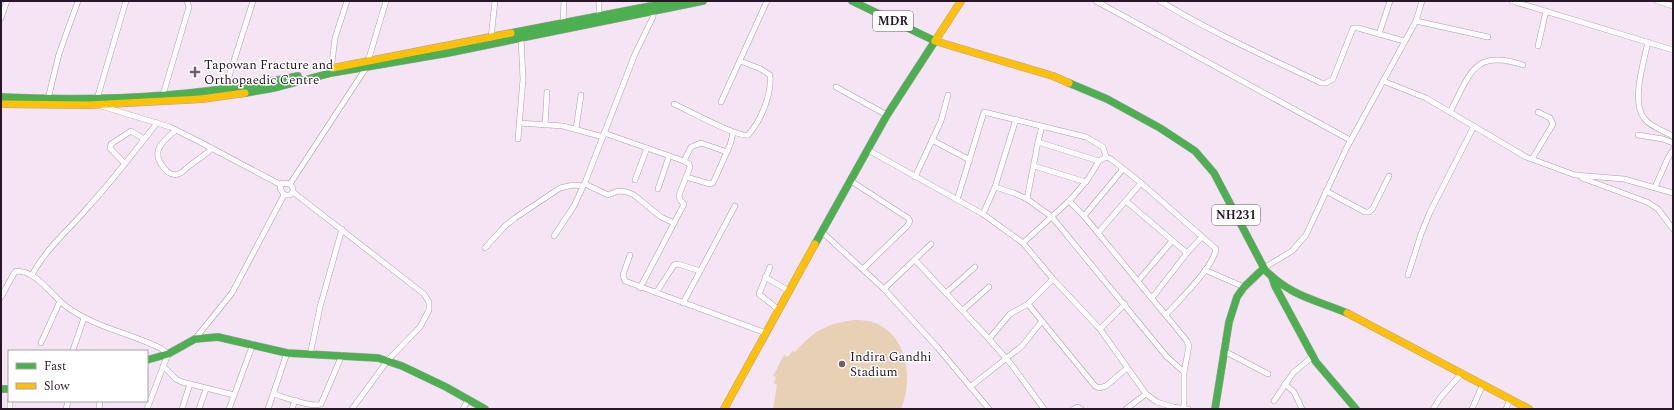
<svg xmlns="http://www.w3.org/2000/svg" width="1674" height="410" viewBox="0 0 1674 410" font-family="Spectral,serif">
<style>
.green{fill:#e7d0b3}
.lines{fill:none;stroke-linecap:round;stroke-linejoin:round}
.street-casing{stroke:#ae9eae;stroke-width:6}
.fast-casing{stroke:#ae9eae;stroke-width:8}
.slow-casing{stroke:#ae9eae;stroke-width:8}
.street{stroke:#fdfbfd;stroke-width:5}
.fast{stroke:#4caf50;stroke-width:7}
.slow{stroke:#ffc107;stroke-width:7}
.poi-dot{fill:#6f5e6f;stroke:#fff;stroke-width:1.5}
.labels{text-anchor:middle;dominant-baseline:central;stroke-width:3;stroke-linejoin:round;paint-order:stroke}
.shield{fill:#fff;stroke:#685c68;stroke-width:1}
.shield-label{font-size:12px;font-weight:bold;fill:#271627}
.poi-label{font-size:13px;fill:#271627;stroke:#fff;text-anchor:start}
</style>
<rect width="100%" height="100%" fill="#f4e4f4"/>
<path class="green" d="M854,320C864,320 875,321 883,327C909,344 912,383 901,409H773L777,385L774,383L776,377L773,376L784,355L788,357L792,351L795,352C814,331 825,324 854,320Z"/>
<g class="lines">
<defs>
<g id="street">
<polyline points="1096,1 1350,140"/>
<path d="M1160,1C1211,32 1267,57 1321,83H1326L1333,79L1353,28H1358L1404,41"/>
<polyline points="1512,1 1673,50"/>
<polyline points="1657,1 1673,6"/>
<polyline points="599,16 599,1"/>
<polyline points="1,18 7,1"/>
<polyline points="1416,21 1488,37"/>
<polyline points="563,23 564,1"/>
<polyline points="1379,34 1390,1"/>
<polyline points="491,38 495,1"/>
<path d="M1648,42C1644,61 1631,101 1644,118C1649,126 1664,131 1673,136"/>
<polyline points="1538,46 1546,11"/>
<polyline points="331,70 335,38 347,1"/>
<polyline points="1383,81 1426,98 1526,157 1575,175 1624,179 1673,193"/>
<polyline points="836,87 887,115"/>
<polyline points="225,89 253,1"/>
<polyline points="162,98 189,7 187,1"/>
<polyline points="48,99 59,54 78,1"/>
<polyline points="97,99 126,1"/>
<polyline points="721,102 767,1"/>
<path d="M674,104C686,109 738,138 748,135C761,121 772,94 770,75L761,69L740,61"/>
<polyline points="101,106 170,127 200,142 281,185"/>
<path d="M1450,112C1470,75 1473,48 1523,65"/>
<polyline points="1016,119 995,187 1014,193 1027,199"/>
<polyline points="519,123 563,126 603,137"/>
<polyline points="545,125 547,92"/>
<polyline points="576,129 581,95"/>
<path d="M176,130C162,142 149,152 165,169C168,173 174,176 178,174C183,173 185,169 188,167C196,160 205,156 212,148"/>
<polyline points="604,133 684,161 689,164 690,167 679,195 680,200 684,204 683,206 640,288"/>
<polyline points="1638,135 1663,139 1673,143"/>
<polyline points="518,139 523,79 521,38"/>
<polyline points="932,140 970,160"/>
<polyline points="1038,142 1042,126"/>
<polyline points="868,150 983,214 1023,243 1053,279 1100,329 1146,394 1157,402 1173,407 1188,409"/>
<polyline points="1532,159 1553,124 1550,118 1538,112"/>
<polyline points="684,161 691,147 701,143 727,152"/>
<polyline points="1099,161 1106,157 1111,159 1141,183"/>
<polyline points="124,163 110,148 111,144 131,131 144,139"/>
<polyline points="1034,166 1086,182"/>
<polyline points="686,177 710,184 713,183 730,145 733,133"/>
<polyline points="915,177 941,121 948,95"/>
<polyline points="1582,178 1647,202 1658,209 1673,229"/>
<polyline points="635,180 647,148"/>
<polyline points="851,181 908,218 910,221 908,225 863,269"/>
<polyline points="290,184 366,68 386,1"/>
<polyline points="585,184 608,195 618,191 627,192 634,195 661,217 674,223"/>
<polyline points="1655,187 1668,158 1673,150"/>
<polyline points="658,189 669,156"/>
<polyline points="1326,191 1365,212 1369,212 1373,208 1389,176"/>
<polyline points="293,192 290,195 284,195 280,188 282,183 290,184 293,188 293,192 424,294 429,302 429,310 420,327 388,360 352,409"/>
<polyline points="957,200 984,112 1086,137 1103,147 1106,157"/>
<polyline points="1069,201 1084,216 1098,233"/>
<polyline points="1126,201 1187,253 1202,237"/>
<polyline points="983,214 995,187"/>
<polyline points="1084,216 1123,169"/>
<polyline points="822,232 884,289 938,348 989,409"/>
<polyline points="554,236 574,206 586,180 635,54 653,17 653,1"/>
<polyline points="1023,243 1069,201 1072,198 1088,179 1099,161 1038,142 1027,199 1052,217 1167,357 1184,372"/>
<polyline points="485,248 505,226 515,218 560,188 573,185 583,186"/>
<polyline points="630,255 623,275 625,281 766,333"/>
<polyline points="915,260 989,339 1011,364 1044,409"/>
<polyline points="770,267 759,294 779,310"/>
<polyline points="1264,268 1292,251 1306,235 1346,149 1416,21 1422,1"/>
<polyline points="1205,270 1244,287"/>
<path d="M32,275C46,248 70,229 89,206C113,180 135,151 157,123"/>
<polyline points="1408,275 1421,234 1430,212 1474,126"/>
<polyline points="765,277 789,291"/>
<polyline points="1138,281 1172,241"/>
<polyline points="884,289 931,244"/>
<polyline points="656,293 674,265 678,264 700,271"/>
<polyline points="946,293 975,267"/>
<path d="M1,297L13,275L16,271C38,271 51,296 67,307C96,328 131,333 162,349L168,354L147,409"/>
<polyline points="1152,298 1187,253"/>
<polyline points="683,303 735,206"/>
<polyline points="1028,304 1095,386 1099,388 1106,386 1127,368"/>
<polyline points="963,310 989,287"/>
<path d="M1166,315C1179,300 1213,268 1216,249L1141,183L1098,233L1187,341L1189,346L1184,372V408"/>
<polyline points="1100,329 1125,304"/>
<polyline points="195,339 232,293 284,195"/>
<polyline points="989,339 1010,314 1028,304 1053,279"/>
<polyline points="41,343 60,301"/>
<polyline points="73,350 84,318"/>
<polyline points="1224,351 1268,374"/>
<polyline points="310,355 320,307 342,229"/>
<polyline points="163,366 176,379 182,382 234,395"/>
<polyline points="1285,384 1294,392 1302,409"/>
<polyline points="970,387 1022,346 1042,321"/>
<path d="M274,394C284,397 312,408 321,404L342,355"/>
<polyline points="10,401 10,409"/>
<polyline points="1274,401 1293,373 1313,356"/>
<polyline points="66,409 68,401"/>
<polyline points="99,409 100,401"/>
<polyline points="182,409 190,384"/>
<polyline points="199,409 206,389"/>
<polyline points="229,409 253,344"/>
<polyline points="268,409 287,353"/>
<polyline points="292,409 295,400"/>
<polyline points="463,409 468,400"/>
<polyline points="1073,409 1078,407 1081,409"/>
<polyline points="1126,409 1146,394"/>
<polyline points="1433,409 1440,398 1462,373"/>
<polyline points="1472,409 1483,384"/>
<polyline points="1506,409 1510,399"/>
</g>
<g id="fast">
<polyline points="852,1 935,41"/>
<polyline points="511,33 676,1"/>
<path d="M1069,83L1107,99L1160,128L1195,151L1214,173L1265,270C1292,297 1314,299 1347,313"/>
<polyline points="245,93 274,88 331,73 448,53 703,1"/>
<path d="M1,97C101,102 200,97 298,76"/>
<polyline points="815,244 887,115 935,41"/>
<polyline points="1272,277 1275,286 1316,362 1356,409"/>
<polyline points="147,360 168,354 195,339 218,337 287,353 378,358 402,366 446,387 485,409"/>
<polyline points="1,389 9,389"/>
<polyline points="1215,409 1229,322 1237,297 1244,287 1264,268"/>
</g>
<g id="slow">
<polyline points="961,1 935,41 1053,76 1069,83"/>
<polyline points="333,68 511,33"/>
<polyline points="1,104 88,105 202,99 245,93"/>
<polyline points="1347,313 1529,409"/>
<polyline points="724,409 815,244"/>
</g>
</defs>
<use href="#street" class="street-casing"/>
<use href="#fast" class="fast-casing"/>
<use href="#slow" class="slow-casing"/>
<use href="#street" class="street"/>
<use href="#fast" class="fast"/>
<use href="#slow" class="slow"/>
</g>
<g class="poi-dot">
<path d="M193 66h4v4h4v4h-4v4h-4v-4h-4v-4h4z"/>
<circle cx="842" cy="364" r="4"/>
</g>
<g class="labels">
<g class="shield">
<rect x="873" y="11" width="40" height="20" rx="3"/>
<rect x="1212" y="205" width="48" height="20" rx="3"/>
</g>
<g class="shield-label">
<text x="893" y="21">MDR</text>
<text x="1236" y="215">NH231</text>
</g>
<g class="poi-label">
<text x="204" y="65">Tapowan Fracture and<tspan x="204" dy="15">Orthopaedic Centre</tspan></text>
<text x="850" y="357">Indira Gandhi<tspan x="850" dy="15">Stadium</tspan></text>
</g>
</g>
<rect width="1674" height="410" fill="none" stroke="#271627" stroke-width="4"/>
<rect x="8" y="350" width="140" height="52" fill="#ffffff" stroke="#a9a2a9"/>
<rect x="16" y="363" width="20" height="6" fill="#4caf50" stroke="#a9a2a9"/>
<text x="44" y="370" font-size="12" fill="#271627">Fast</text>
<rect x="16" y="383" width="20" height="6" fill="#ffc107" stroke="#a9a2a9"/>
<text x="44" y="390" font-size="12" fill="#271627">Slow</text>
</svg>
